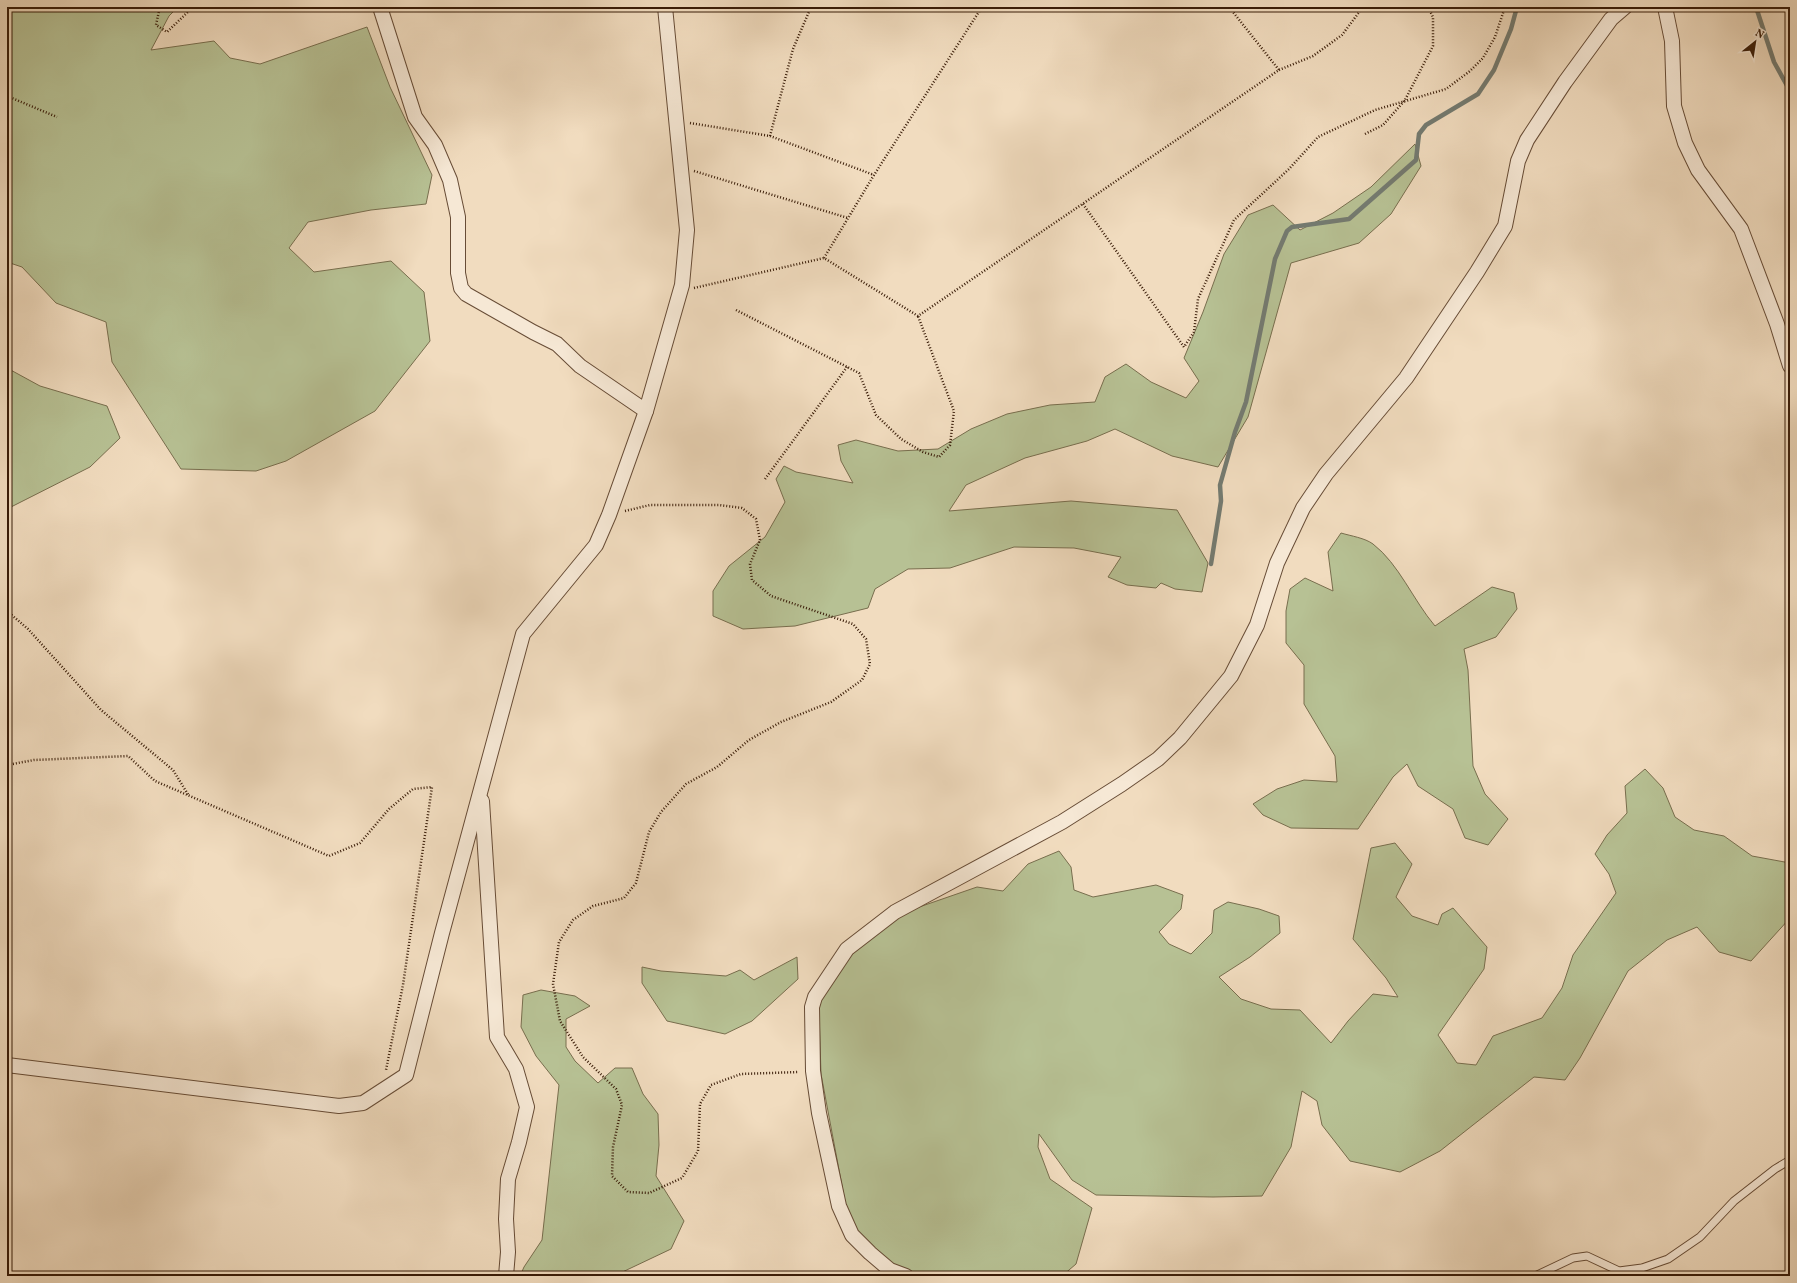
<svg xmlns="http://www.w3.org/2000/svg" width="1797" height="1283" viewBox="0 0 1797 1283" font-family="Vollkorn,serif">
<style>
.green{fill:#b7c194;stroke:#786e4e}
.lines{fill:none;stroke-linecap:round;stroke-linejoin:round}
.stream{stroke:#747b71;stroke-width:4.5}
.lane-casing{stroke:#674c36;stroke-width:9}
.street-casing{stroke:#674c36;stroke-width:16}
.path{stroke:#391c08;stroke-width:2.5;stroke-dasharray:1 2;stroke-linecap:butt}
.lane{stroke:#f6e8d5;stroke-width:7}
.street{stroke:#f6e8d5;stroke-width:14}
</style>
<rect width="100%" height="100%" fill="#f1dcbf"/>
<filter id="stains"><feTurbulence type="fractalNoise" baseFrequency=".005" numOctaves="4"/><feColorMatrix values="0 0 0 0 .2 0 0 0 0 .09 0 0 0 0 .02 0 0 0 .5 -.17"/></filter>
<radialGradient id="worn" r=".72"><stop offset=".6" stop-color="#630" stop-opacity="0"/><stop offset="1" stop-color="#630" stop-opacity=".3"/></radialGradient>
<g class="green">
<polygon points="7,7 178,7 169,16 151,50 214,41 230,58 260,64 367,27 390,87 432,175 426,204 371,210 308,222 289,248 314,272 391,261 424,292 430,341 375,411 286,461 256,471 181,469 112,362 106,322 56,303 22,267 7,262"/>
<polygon points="1415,144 1421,166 1391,214 1359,243 1291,263 1248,417 1218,467 1172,456 1115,429 1087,441 1025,458 966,485 949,511 1071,501 1177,510 1208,563 1202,592 1175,589 1161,583 1156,588 1127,585 1108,577 1121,557 1074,548 1014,547 950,568 908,569 875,589 868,608 795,626 743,629 713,616 713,591 729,566 765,537 785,502 776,479 784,466 796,472 853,483 841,461 838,445 856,440 898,451 938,449 971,429 1007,414 1050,405 1095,402 1105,377 1126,364 1151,382 1186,398 1199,381 1184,358 1203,312 1224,254 1248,215 1273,205 1300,230 1333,213 1371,187"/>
<polygon points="7,368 40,386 107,406 120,438 90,467 7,509"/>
<path d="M1341,533C1351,536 1365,538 1373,544C1399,564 1413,600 1435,626L1492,587L1514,593L1517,609L1496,637L1464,649L1468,670L1473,766L1485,794L1508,819L1488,845L1465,838L1453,809L1418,786L1407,764L1393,777L1358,829L1291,828L1263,815L1253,804L1277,789L1304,780L1337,782L1335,756L1304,704V665L1286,643V611L1290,589L1305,578L1333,591L1328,552Z"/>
<polygon points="1645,769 1663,788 1675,817 1694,830 1724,836 1752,856 1790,863 1790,918 1751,961 1719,952 1697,927 1667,940 1628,971 1580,1058 1565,1080 1534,1077 1440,1151 1400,1172 1350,1161 1322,1125 1317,1101 1302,1091 1291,1147 1262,1196 1213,1197 1096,1195 1072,1180 1039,1134 1038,1147 1050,1179 1092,1208 1076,1264 1062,1276 926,1276 894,1267 860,1236 846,1207 821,1074 819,1011 820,1001 850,956 899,914 977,887 1003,891 1028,864 1059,851 1071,867 1074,890 1093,897 1156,885 1183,895 1181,909 1159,932 1169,944 1191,954 1212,933 1214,910 1228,902 1259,909 1279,916 1280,933 1250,957 1219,977 1241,999 1271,1009 1300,1010 1331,1043 1348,1021 1373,994 1398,997 1386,978 1353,939 1371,848 1395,843 1412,864 1396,897 1412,916 1438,925 1442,914 1453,908 1487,947 1484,969 1438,1035 1457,1063 1476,1065 1493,1036 1542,1018 1562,988 1573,955 1616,893 1609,874 1595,854 1607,835 1627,813 1625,786"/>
<polygon points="797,957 798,979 752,1021 725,1034 667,1021 642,983 642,967 661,971 726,976 740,970 754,980"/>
<polygon points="541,990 575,996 590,1006 566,1019 566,1047 575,1061 598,1083 615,1068 632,1068 643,1094 658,1114 659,1145 656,1176 684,1221 671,1249 614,1276 520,1276 524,1267 542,1240 559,1085 536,1056 521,1027 523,995"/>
</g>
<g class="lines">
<g class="stream">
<polyline points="1756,7 1774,62 1790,91"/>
<polyline points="1211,564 1221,501 1220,485 1235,432 1246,402 1275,259 1287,231 1292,227 1349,219 1416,160 1419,134 1426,125 1478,94 1494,70 1511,29 1517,7"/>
</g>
<defs>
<polyline id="lane" points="1535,1276 1573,1258 1587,1256 1619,1271 1642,1268 1668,1259 1700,1237 1734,1201 1775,1169 1790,1160"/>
<g id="street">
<polyline points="380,7 415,117 435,145 450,180 458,217 458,273 461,288 466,294 533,332 557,344 580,366 646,411"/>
<polyline points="1665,7 1672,41 1674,106 1685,143 1698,170 1741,229 1777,324 1790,366"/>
<polyline points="482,801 497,1037 516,1069 527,1107 519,1142 508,1179 506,1219 508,1252 506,1276"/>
<polyline points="7,1065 339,1106 363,1103 406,1075 442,933 523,634 596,545 609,515 646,411 682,285 687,230 665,7"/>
<polyline points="906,1276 890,1270 870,1253 852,1235 839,1206 819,1113 813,1071 812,1007 815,997 847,949 895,912 1062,822 1122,784 1158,759 1180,738 1231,676 1257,625 1277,563 1303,508 1326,474 1406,378 1477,272 1505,226 1518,161 1527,140 1565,82 1611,19 1625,7"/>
</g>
</defs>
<use href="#lane" class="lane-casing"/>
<use href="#street" class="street-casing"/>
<g class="path">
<polyline points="156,7 159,11 156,25 167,32 193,7"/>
<polyline points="7,16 13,7"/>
<polyline points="1279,70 1313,56 1342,35 1363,7"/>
<polyline points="7,96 57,117"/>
<polyline points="690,123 770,136 874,175"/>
<polyline points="1365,134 1383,125 1405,100 1433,46 1433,17 1428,7"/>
<polyline points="770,136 793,49 811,7"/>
<polyline points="694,171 848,218"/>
<polyline points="1083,204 1184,347 1194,332 1198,299 1234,220 1289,169 1318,137 1375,110 1446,89 1470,71 1483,58 1495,37 1505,7"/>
<polyline points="824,258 874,175 982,7"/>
<polyline points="694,288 824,258 918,316 1279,70 1229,7"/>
<polyline points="736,310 859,373 876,415 901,439 923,452 939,457 950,445 954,411 918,316"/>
<polyline points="765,479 847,367"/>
<polyline points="625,511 650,505 719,505 742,508 756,519 760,540 750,564 752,580 771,596 853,624 866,639 870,664 862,680 831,702 781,722 749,740 717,767 686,784 661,812 649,832 636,883 624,898 593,906 573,920 559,942 553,984 560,1021 583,1057 616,1089 622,1105 613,1147 612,1176 628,1192 649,1193 682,1178 698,1151 700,1104 711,1085 741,1074 799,1072"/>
<polyline points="7,611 28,629 101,710 173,770 189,796"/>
<polyline points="7,765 34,760 128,756 155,781 329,856 360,843 389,809 413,789 432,787 403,985 386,1070"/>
</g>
<use href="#lane" class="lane"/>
<use href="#street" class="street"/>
</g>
<rect width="1797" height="1283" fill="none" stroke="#f1dcbf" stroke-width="24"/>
<rect x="8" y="8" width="1781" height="1267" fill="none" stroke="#391c08" stroke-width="2"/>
<rect x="12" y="12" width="1773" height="1259" fill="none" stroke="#391c08"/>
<g transform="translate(1755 42) rotate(30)" stroke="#f6e8d5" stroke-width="3" paint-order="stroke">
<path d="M0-3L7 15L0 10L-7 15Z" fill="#391c08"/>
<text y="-6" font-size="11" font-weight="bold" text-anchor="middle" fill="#391c08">N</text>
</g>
<rect width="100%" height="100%" filter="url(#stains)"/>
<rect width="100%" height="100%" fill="url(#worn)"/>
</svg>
